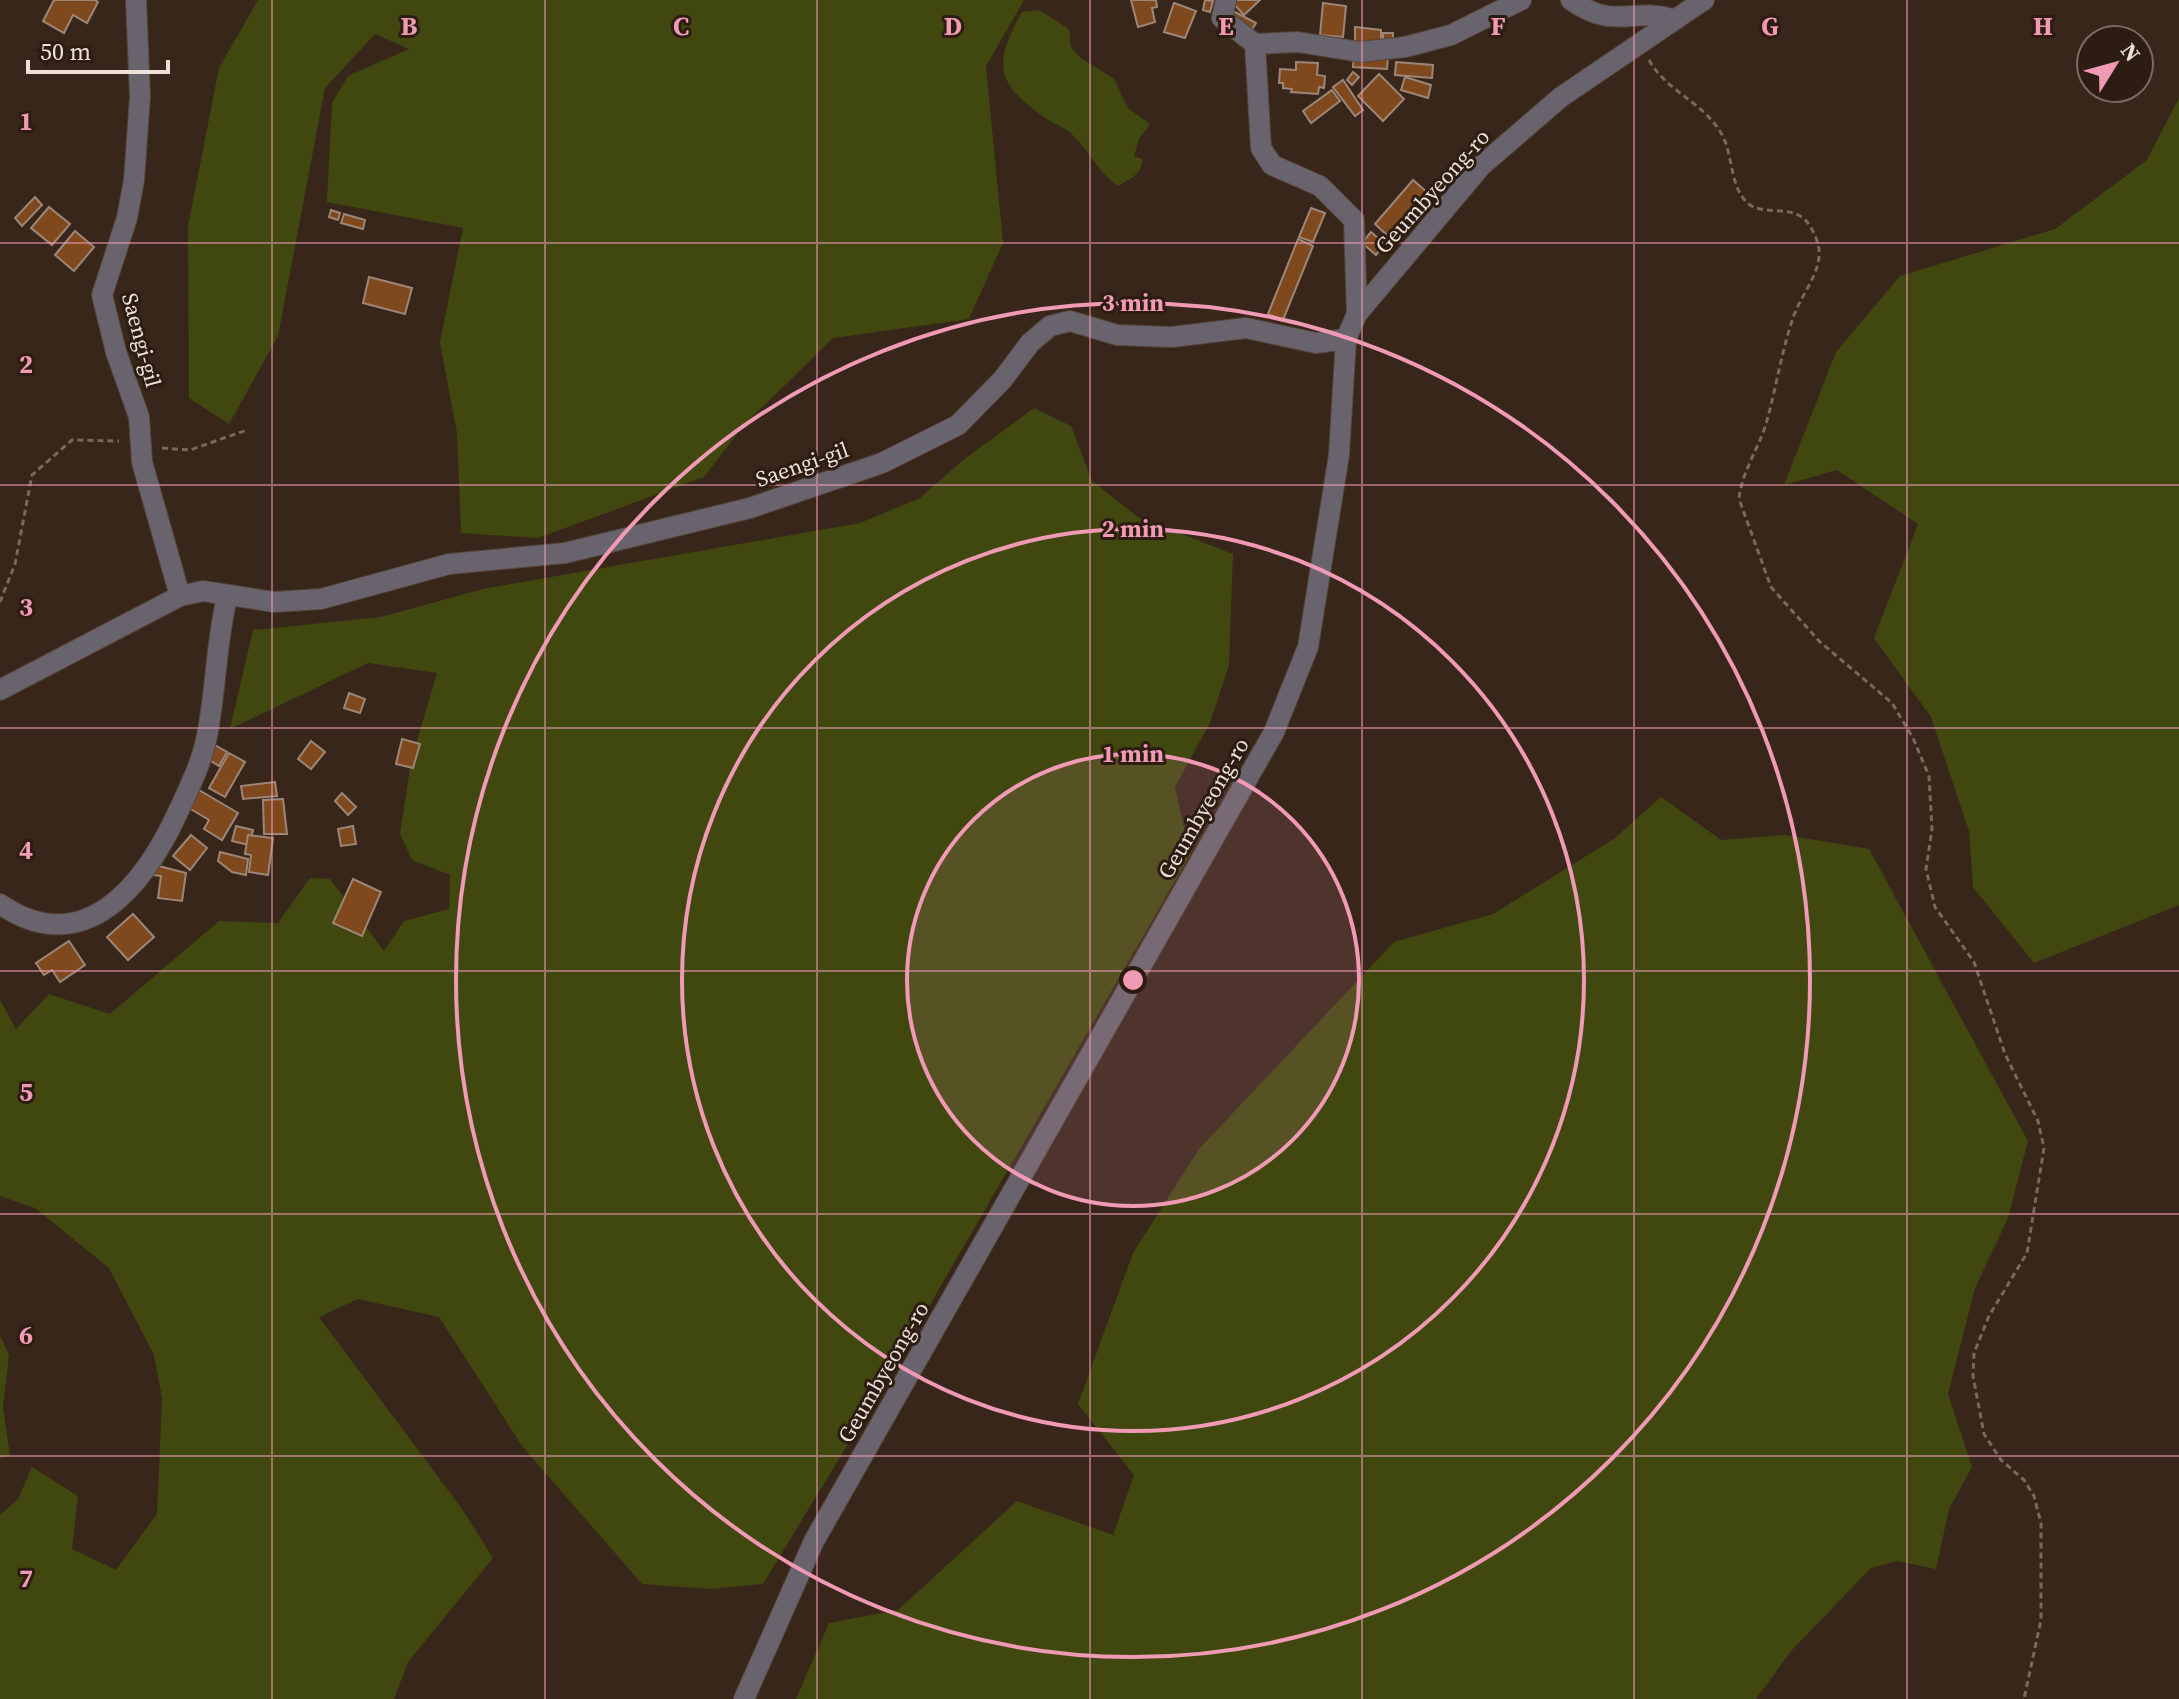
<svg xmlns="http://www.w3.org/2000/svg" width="2179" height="1699" viewBox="0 0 2179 1699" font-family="'Source Serif 4',serif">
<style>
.green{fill:#41480f}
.building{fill:#80481d;stroke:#9c8678;stroke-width:2}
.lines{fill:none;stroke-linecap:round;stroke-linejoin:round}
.minor-casing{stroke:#554439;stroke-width:22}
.path{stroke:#78685e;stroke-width:3;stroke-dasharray:6 4;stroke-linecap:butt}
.minor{stroke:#68636c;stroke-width:20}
.grid{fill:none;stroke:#f09ab6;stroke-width:2;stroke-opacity:0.55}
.ring{fill:none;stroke:#f09ab6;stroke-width:4}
.labels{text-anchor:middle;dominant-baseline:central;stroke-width:6;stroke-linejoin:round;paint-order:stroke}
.street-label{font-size:22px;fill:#ede1d9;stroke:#2d1c11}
.grid-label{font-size:26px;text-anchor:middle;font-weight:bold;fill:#f09ab6;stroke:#2d1c11;stroke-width:6;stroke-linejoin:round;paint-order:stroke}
.centre{fill:#f09ab6;stroke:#2d1c11;stroke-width:4}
.ring-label{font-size:24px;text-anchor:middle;font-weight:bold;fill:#f09ab6;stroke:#2d1c11;stroke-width:6;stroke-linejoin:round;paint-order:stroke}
</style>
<rect width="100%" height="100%" fill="#38261a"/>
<g class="green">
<polygon points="258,0 1024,0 986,66 1003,243 969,319 833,338 743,426 704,477 538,538 461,533 457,433 440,342 463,228 327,202 332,103 348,76 409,49 375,34 325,88 278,336 229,424 189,398 188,226 219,68"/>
<path d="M1039,10L1069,29L1071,47L1081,58L1114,79L1128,108L1150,124L1139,139L1134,156L1142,159C1143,174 1130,179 1118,186C1097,172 1088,147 1068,131C1062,126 1053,124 1047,119C996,84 992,65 1022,12Z"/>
<polygon points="2179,98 2179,905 2034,963 1973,887 1969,831 1931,717 1874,638 1918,524 1837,470 1784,485 1836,352 1900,276 2055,229 2147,160"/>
<polygon points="1034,408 1071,426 1092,481 1138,517 1233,554 1229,665 1210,723 1175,787 1190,855 876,1398 763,1584 710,1589 642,1584 522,1446 439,1317 358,1299 319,1317 462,1509 493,1558 408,1662 394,1699 0,1699 0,1515 18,1499 32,1467 78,1496 72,1549 116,1570 157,1514 162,1398 154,1355 109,1268 35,1208 0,1196 0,1000 16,1029 49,994 110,1014 219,921 278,923 310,878 330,879 384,951 404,921 449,909 450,875 412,860 400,834 411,761 437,673 368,663 230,729 253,630 381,617 483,589 860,523 920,498 962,461"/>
<polygon points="1661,797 1721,840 1785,835 1869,849 2028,1141 2008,1218 1975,1288 1948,1394 1972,1467 1949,1509 1936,1569 1897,1561 1871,1568 1791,1651 1756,1699 796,1699 829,1623 898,1610 1017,1501 1113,1535 1134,1475 1078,1404 1133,1253 1199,1149 1394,942 1493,914 1615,838"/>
<polygon points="0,1336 9,1355 3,1407 10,1456 0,1458"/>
</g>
<g class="building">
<polygon points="54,0 95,0 98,2 87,23 73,15 64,33 43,21"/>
<polygon points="1131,0 1156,0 1157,7 1152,8 1155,22 1138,27"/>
<polygon points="1205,0 1213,1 1210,12 1203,10"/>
<polygon points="1230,0 1260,0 1244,15"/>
<polygon points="1174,3 1196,11 1185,38 1164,32"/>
<polygon points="1323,3 1346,6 1343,37 1320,35"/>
<polygon points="1231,10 1256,23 1250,33 1226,20"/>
<polygon points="1355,27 1381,30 1381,46 1355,46"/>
<rect x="1383" y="33" width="10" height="11"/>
<polygon points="1354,54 1388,56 1387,69 1353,67"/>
<polygon points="1296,62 1318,63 1317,75 1325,76 1324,88 1319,87 1318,94 1291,92 1292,89 1283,88 1283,83 1279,83 1280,69 1296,70"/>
<polygon points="1396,62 1433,65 1432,78 1395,75"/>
<polygon points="1353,72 1359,77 1352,85 1347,80"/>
<polygon points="1379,74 1404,99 1383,121 1358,96"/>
<polygon points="1405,77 1431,85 1428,98 1401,90"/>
<polygon points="1343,80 1363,110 1355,116 1333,87"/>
<polygon points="1332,90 1340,101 1311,123 1303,111"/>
<polygon points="1413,180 1428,193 1389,237 1375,224"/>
<polygon points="35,197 42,205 22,226 15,218"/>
<polygon points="49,207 70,224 52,245 31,228"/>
<polygon points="1311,208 1325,213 1313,242 1299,237"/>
<polygon points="331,210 340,213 338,220 329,217"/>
<polygon points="344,214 365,220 363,229 341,223"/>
<polygon points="75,231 94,247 74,271 55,255"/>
<polygon points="1371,232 1385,244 1376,255 1362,243"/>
<polygon points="1298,239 1313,246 1283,320 1268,314"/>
<polygon points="369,277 412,288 405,314 363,303"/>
<polygon points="349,693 365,699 360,713 344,708"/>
<polygon points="402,739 420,744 413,768 396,764"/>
<polygon points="311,741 325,752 311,769 298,759"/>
<polygon points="211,743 227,752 219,766 203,756"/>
<polygon points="229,753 245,762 225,797 209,788"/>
<polygon points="275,782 277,796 243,799 241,786"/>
<polygon points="199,790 238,813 222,840 204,829 209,820 189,808"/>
<polygon points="342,793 356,807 348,815 335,801"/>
<polygon points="283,799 287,834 264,834 263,800"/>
<polygon points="236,826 253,830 249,845 232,841"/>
<polygon points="353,826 356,844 341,846 338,829"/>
<polygon points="191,835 207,848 190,870 173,856"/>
<polygon points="248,835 273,838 268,875 249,872 251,855 245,854"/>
<polygon points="220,852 248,859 246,875 232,872 218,861"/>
<polygon points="155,865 186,873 182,901 158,898 161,876 153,875"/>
<polygon points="353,879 381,892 362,936 333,923"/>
<polygon points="133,914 154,937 128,960 107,937"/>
<polygon points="69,941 85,965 60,982 52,970 44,975 36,963"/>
</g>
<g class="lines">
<defs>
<g id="minor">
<polyline points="136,0 140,97 134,180 127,218 102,295 116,352 139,417 142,462 180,596"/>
<polyline points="1226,0 1222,18 1255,44"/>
<path d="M1571,0C1614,31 1633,7 1673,19"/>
<polyline points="1357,314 1354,220 1320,186 1272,165 1261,148 1255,44 1298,42 1360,52 1405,47 1451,35 1521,0"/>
<polyline points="0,690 180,596 203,591 274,602 321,599 449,564 565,553 750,508 882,463 958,425 1003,379 1030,343 1050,326 1070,321 1117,335 1172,337 1246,328 1316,343 1346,339"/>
<path d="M0,904C86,963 146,882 179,810C190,786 202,762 207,736C216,690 216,643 227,597"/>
<polyline points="744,1699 814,1541 1274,732 1308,647 1339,455 1346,339 1357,314 1481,166 1561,97 1704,0"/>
</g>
</defs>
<use href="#minor" class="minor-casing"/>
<g class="path">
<path d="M1649,60C1666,91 1703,102 1721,133C1734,154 1729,190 1750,205C1766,215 1788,206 1803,218C1811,224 1818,240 1819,250C1821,274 1800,296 1793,318C1781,353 1776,389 1766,424C1758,450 1742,471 1739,499L1771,587L1819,641L1892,703L1913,738L1929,776L1932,829L1926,869L1935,907L1974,962L2005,1054L2038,1121L2044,1148L2027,1253L1989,1316L1974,1353L1973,1376L1984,1434L2001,1460L2024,1480L2034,1496L2041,1523V1620L2024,1699"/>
<polyline points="162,448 190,450 247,430"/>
<polyline points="0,602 15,564 32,475 72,440 119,441"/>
</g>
<use href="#minor" class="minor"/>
</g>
<path class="grid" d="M272,0V1699M545,0V1699M817,0V1699M1090,0V1699M1362,0V1699M1634,0V1699M1907,0V1699M0,243H2179M0,485H2179M0,728H2179M0,971H2179M0,1214H2179M0,1456H2179"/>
<circle cx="1133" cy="980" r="226" fill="#f09ab6" fill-opacity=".12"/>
<g class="ring">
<circle cx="1133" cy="980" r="226"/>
<circle cx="1133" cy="980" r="451"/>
<circle cx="1133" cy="980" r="677"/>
</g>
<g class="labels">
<g class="street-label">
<text transform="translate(1432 191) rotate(-48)">Geumbyeong-ro</text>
<text transform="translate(142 340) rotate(75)">Saengi-gil</text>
<text transform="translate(802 464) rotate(-19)">Saengi-gil</text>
<text transform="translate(1203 808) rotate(-60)">Geumbyeong-ro</text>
<text transform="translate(883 1372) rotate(-60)">Geumbyeong-ro</text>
</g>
</g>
<g class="grid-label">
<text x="409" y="35">B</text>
<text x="681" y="35">C</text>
<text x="953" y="35">D</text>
<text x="1226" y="35">E</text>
<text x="1498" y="35">F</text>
<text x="1770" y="35">G</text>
<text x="2043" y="35">H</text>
<text x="26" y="130">1</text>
<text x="26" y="373">2</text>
<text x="26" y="616">3</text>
<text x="26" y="859">4</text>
<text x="26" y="1101">5</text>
<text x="26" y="1344">6</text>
<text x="26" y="1587">7</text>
</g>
<circle cx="1133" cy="980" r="12" class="centre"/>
<g class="ring-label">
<text x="1133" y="311">3 min</text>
<text x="1133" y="537">2 min</text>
<text x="1133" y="762">1 min</text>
</g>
<g transform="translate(2115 64) rotate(53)"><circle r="38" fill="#2d1c11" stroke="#7a6b61" stroke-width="2"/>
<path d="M0-6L14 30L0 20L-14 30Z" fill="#f09ab6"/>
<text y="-12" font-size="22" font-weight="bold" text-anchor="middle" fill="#ede1d9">N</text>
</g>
<path d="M28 60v12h140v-12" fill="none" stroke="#ede1d9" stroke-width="4"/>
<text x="40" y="60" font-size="24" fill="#ede1d9" stroke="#2d1c11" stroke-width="6" paint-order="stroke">50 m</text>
</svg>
